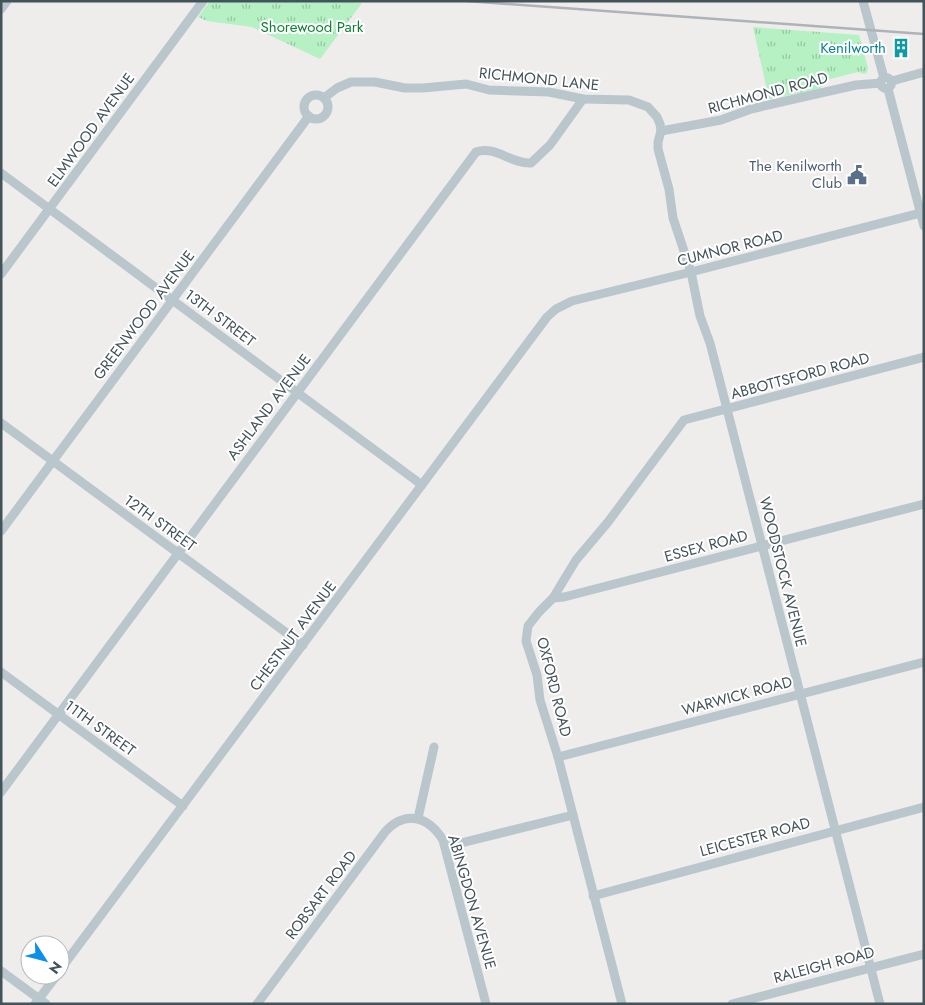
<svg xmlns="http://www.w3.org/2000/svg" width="925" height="1005" viewBox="0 0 925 1005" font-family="Jost,sans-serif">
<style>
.grass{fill:url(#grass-tufts)}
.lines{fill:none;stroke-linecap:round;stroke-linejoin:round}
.minor{stroke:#b9c7cd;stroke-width:9}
.rail{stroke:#adb3b7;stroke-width:2.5}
.labels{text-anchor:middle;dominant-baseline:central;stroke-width:4;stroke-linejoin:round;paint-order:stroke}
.park-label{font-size:15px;fill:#108036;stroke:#fff}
.culture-label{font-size:15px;fill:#0d838f;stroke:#fff;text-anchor:end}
.street-label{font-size:15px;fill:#43535a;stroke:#fff}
.service-label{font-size:15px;fill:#4e5e75;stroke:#fff;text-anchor:end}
</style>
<defs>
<pattern id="grass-tufts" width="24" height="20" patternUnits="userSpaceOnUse" patternTransform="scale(1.25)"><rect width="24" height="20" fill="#b5f1c3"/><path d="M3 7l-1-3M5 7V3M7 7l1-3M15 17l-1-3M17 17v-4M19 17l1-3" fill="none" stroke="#95c6a1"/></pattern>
</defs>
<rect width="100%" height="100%" fill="#efecec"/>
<g class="grass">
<polygon points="210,1 342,1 362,3 320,59 252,27 207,21 198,17"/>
<polygon points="753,27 859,35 868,68 867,73 864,74 858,72 826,80 820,89 769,99"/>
</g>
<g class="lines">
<g class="minor">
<polyline points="863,1 884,78"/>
<polyline points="1,9 7,1"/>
<circle cx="886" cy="83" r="5.5"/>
<polyline points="892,81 924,72"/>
<polyline points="888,89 924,226"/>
<circle cx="316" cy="107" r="12"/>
<polyline points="324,98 337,88 351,82 375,82 405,88 423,88 466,84 489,90 549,92 583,99 629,100 648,107 657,117 660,124 661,131 658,142 658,149 669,189 673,218 691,272 700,316 710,343 880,1004"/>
<polyline points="661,131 721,120 751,109 856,85 881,83"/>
<polyline points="1,173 422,485"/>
<polyline points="1,274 203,1"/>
<polyline points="1,423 303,645"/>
<polyline points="1,531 309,116"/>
<polyline points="553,598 564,597 924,504"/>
<polyline points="1,672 183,806"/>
<polyline points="558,757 924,662"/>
<path d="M1,792L476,152C495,145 511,164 531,163L550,145L583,99"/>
<polyline points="418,818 434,747"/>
<polyline points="445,847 573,815"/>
<polyline points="593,896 924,807"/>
<polyline points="60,970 547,317 556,309 572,301 691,272 924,212"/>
<polyline points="1,971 46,1004"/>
<polyline points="35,1004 57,975"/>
<path d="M257,1004L385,832C405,810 428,816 443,840L486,1004"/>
<polyline points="622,1004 558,757 540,700 537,675 526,641 528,626 539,612 553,598 576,560 608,522 684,420 924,357"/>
<polyline points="732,1004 924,954"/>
</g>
<polyline class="rail" points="466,1 924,34"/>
</g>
<defs>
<symbol id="building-bare" viewBox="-9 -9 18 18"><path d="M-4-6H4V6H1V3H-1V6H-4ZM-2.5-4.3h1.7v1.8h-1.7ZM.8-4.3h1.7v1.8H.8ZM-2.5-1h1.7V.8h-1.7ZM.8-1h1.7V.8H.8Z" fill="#0f9aa8" stroke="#fff" stroke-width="2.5" paint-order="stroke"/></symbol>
<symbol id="civic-bare" viewBox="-9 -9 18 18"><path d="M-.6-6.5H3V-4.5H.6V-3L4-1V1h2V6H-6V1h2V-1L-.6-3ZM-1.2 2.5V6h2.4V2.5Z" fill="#5c6f8a" stroke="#fff" stroke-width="2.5" paint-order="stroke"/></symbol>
</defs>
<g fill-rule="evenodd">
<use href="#building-bare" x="887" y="34" width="28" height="28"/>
<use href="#civic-bare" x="843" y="161" width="28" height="28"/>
</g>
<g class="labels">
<g class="park-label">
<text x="312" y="27">Shorewood Park</text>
</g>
<g class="culture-label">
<text x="886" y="48">Kenilworth</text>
</g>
<g class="street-label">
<text transform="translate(539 79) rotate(6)">RICHMOND LANE</text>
<text transform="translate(768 93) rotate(-15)">RICHMOND ROAD</text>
<text transform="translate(91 130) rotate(-54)">ELMWOOD AVENUE</text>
<text transform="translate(730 248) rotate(-14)">CUMNOR ROAD</text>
<text transform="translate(144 315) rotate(-53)">GREENWOOD AVENUE</text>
<text transform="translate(220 318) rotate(37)">13TH STREET</text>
<text transform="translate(800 376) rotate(-15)">ABBOTTSFORD ROAD</text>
<text transform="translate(269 407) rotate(-53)">ASHLAND AVENUE</text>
<text transform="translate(160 523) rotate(36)">12TH STREET</text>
<text transform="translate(706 546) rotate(-15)">ESSEX ROAD</text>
<text transform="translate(783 572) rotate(76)">WOODSTOCK AVENUE</text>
<text transform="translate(293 636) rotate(-53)">CHESTNUT AVENUE</text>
<text transform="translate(554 687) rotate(76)">OXFORD ROAD</text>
<text transform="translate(737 696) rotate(-15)">WARWICK ROAD</text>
<text transform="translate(100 728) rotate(36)">11TH STREET</text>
<text transform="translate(755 837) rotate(-15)">LEICESTER ROAD</text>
<text transform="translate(321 895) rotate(-53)">ROBSART ROAD</text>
<text transform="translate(472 902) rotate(74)">ABINGDON AVENUE</text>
<text transform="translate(824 965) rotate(-15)">RALEIGH ROAD</text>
</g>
<g class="service-label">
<text x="842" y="166">The Kenilworth<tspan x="842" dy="17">Club</tspan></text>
</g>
</g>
<rect width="925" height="1005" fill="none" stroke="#43535a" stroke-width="5"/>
<g transform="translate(45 960) rotate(126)"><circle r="24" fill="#ffffff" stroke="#b4babd"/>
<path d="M0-4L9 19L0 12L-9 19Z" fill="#0c8fe9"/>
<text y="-8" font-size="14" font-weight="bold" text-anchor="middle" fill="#43535a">N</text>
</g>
</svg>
